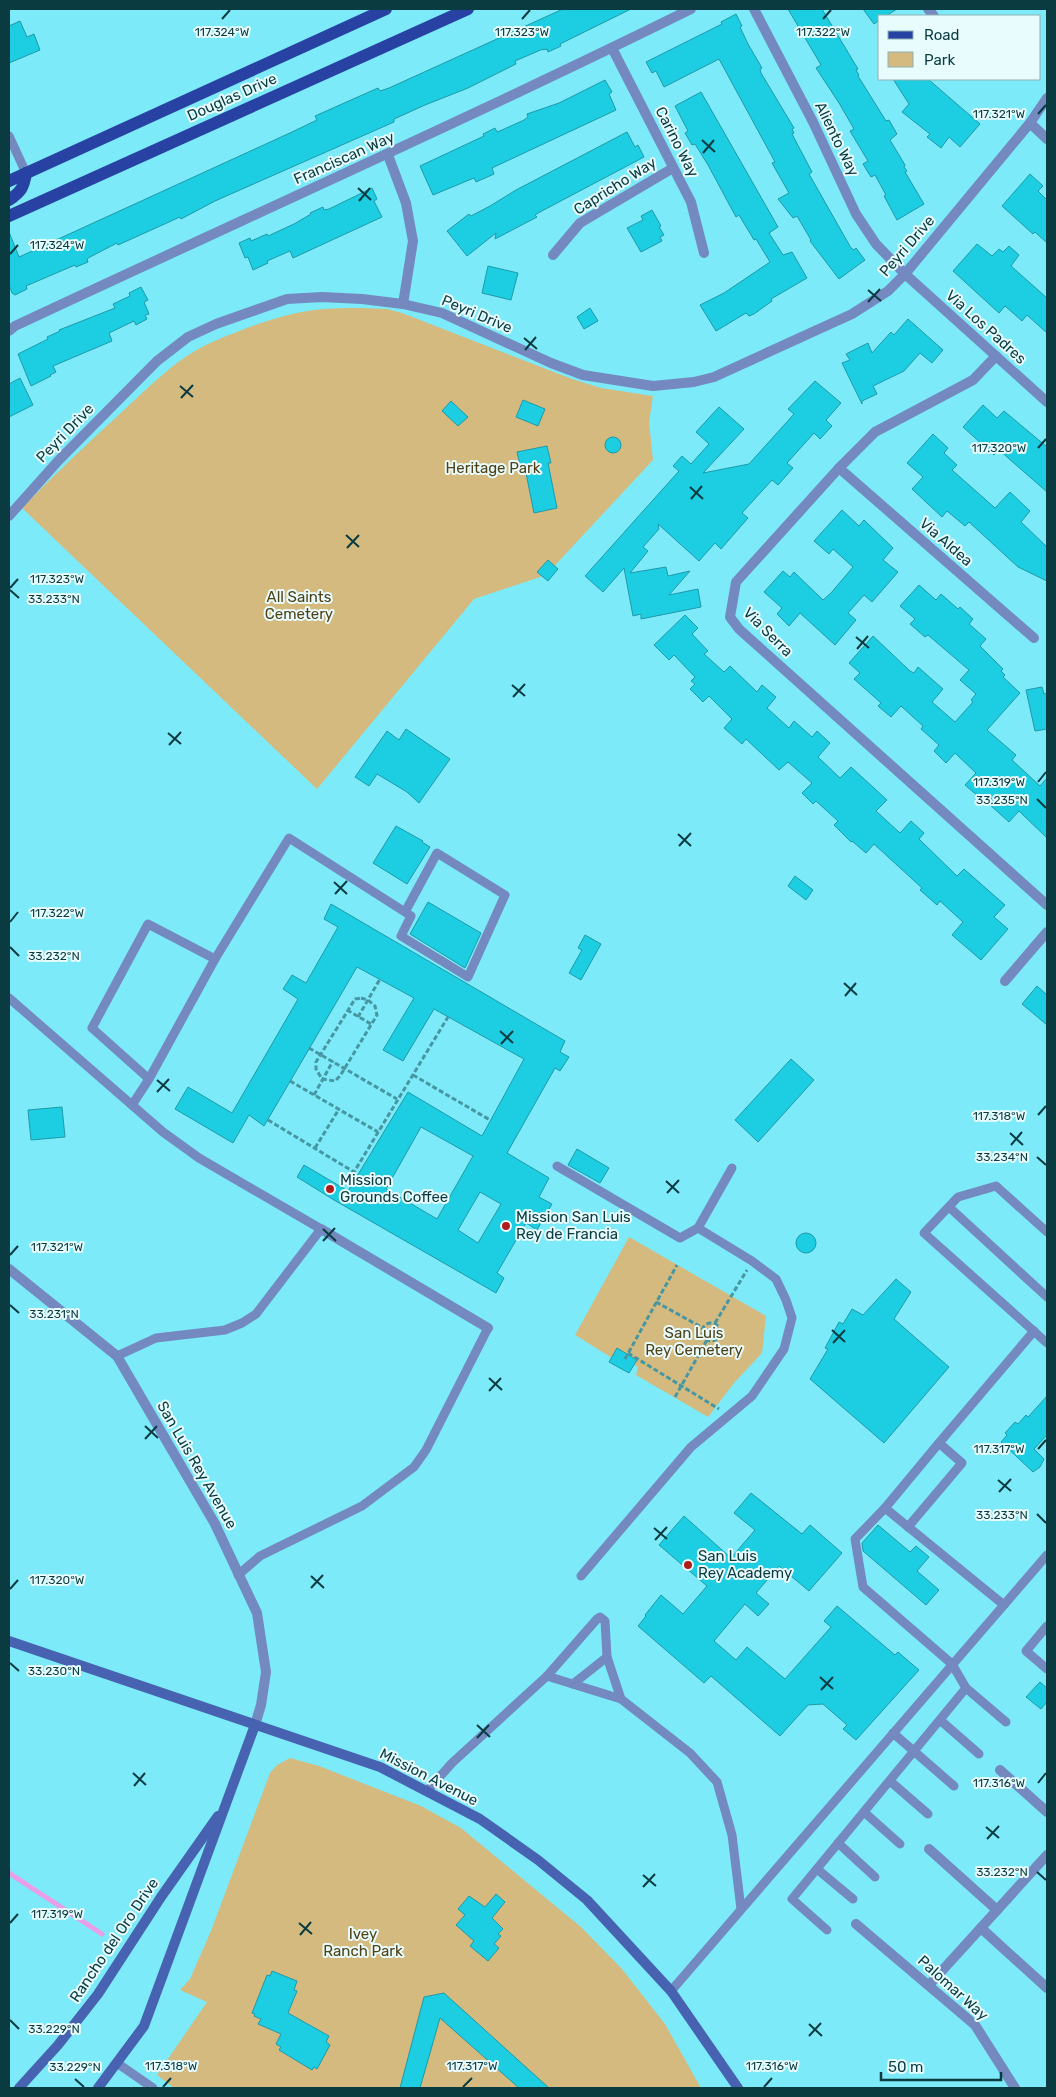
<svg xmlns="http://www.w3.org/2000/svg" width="1056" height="2097" viewBox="0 0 1056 2097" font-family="Rubik,sans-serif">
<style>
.green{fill:#d4ba7e}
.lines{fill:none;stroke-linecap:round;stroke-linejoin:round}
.stream{stroke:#e99ee7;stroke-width:5}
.building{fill:#1dcde1;stroke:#1d9aa9;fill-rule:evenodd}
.path{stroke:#4697a2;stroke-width:3;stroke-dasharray:5 2.5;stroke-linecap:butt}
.service{stroke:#7489bf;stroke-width:9}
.pedestrian{stroke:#7489bf;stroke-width:10}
.minor{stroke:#7489bf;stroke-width:10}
.tertiary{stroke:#7489bf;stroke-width:10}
.secondary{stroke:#4662b1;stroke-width:10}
.primary{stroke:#2842a4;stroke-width:12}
.ticks{fill:none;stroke:#093b41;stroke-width:2}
.poi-dot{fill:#ae1d1c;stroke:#e8fcfe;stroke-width:2}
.labels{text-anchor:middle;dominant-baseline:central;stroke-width:4;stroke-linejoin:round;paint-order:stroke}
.street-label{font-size:15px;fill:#093b41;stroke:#e8fcfe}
.park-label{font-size:15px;fill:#504014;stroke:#e8fcfe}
.poi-label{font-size:15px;fill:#093b41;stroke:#e8fcfe;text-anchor:start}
.ticks-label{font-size:12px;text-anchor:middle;fill:#093b41;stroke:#e8fcfe;stroke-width:4;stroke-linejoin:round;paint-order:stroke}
</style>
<rect width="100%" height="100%" fill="#7deaf9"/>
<g class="green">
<path d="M361,308L387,309L402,313L572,379L601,388L653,396L649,422L653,460L546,575L474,599L317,789L22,508C55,474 89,442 124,410C148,388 174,361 204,346C232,333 278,315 308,311C326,308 344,308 361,308Z"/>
<polygon points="629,1237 766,1316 762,1353 734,1383 708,1417 636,1375 638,1367 621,1356 617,1361 575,1335"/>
<polygon points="290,1758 319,1766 421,1806 461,1828 581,1927 622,1969 665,2024 701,2088 174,2088 157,2075 207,2002 180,1990 190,1979 211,1931 270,1773 277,1765"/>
</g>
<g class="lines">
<polyline class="stream" points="9,1873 102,1934"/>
</g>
<g class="building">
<polygon points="563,9 631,9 560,44 561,46 548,52 547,49 543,50 543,49 515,61 516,64 468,88 425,105 394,119 394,122 215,201 181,219 180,217 118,245 117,243 90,257 87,259 88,262 76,267 75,265 26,286 27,289 15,295 12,293 9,285 9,232 19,257 292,132 317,120 315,116 378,88 380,91 389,88"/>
<polygon points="788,9 822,9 858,69 856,70 859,75 858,76 886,121 889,120 897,134 890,140 905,165 904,167 907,171 905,172 924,204 897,220 884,196 886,195 875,175 871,177 863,164 868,161 850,131 854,129 839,103 816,68 821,65"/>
<polygon points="863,9 897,9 886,16 880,16 880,20 874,24"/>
<polygon points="736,14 742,26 740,27 748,44 762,68 760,69 761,73 794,128 792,129 794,133 792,134 812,172 809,174 851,248 854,250 856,248 865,260 839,279 810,241 811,240 797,216 793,218 778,199 789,193 772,163 775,162 719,59 664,87 656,71 652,73 646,62 722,24 721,22"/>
<polygon points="20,21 27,37 34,34 40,50 9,63 9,26"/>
<polygon points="893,79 928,79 980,124 960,147 949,137 941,148 927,137 930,134 902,112 909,104"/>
<polygon points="605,80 612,92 609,94 616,110 492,168 494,174 476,182 474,178 433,195 420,166 484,136 483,134 495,128 497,132 502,130 524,120 528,117 527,114 559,103"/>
<polygon points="701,92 778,227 769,233 783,255 792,252 807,278 771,299 772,301 754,314 749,316 746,313 716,331 700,305 724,293 770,262 756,239 754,240 739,215 736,217 708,165 695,144 692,145 685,133 688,131 675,106"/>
<polygon points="627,132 635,147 638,145 644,157 540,212 535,215 537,217 495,239 496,233 467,256 447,231 469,214 471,216 490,206 516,190"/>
<polygon points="1030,174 1043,186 1038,191 1047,200 1047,243 1035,232 1033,234 1002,206"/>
<polygon points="372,188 377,199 374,201 382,217 293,258 290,251 267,261 268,263 253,270 248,257 245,258 239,243 250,238 251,241 267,234 268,236 294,224 311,214 310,213 323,207 324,210 329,209"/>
<polygon points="652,210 661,226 659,227 664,235 660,237 662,241 641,252 627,228 643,220 641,216"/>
<polygon points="977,244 992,256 999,249 1003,252 1009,246 1019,255 1011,266 1047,298 1047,333 1027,315 1022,321 1005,306 999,313 953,271"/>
<polygon points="488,266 518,273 511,300 482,293"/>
<polygon points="141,287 148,300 144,302 149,314 145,315 147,319 136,325 134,321 109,333 112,341 53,366 56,372 50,375 51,376 31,386 18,354 48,339 47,337 60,331 59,330 115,308 113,304 130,296 129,293"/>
<polygon points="590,308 598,321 584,329 577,317"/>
<polygon points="908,319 943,350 932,363 920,353 904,371 873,386 877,394 862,401 862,404 842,363 850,360 846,354 868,343 872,353 891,332 894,335"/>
<polygon points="20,378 33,405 9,417 9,384"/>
<polygon points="815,381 841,403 826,420 832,426 820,439 814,433 787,463 793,468 778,485 772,480 742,513 748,518 721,549 715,543 699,561 658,524 659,529 643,547 648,551 630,573 666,567 668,576 690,571 669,595 698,589 701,607 641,619 641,614 633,616 624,568 603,592 585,576 679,471 673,466 682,456 691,464 709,444 696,432 719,407 744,429 703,473 749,464 794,414 788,409"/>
<polygon points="523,400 545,409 538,426 516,417"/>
<polygon points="451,401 468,417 458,426 442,411"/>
<polygon points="983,405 997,418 1004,411 1047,447 1047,492 999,450 994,455 963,427"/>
<polygon points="933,434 948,448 944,453 957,465 952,470 995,508 1010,492 1030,511 1021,522 1047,547 1047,581 1018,567 969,522 965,526 947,511 942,517 912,489 923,477 907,463"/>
<circle cx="613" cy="445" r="8"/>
<polygon points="547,446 551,463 548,463 557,508 534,513 525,468 521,469 517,452"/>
<polygon points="842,510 859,526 864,520 893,548 883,560 898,572 872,602 864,595 848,613 856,620 835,645 800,613 789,626 777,614 782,608 764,592 783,571 790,577 794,572 823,600 831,593 853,567 833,549 829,554 814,541"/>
<polygon points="548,560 558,569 548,581 537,572"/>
<polygon points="919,585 936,600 941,594 958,609 960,607 973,619 969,624 986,639 980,646 1003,669 1001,671 1005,675 1003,677 1020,693 987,730 1016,755 1012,760 1040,786 1047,778 1047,838 1019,811 1009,822 980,796 979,797 965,785 976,773 955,753 946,763 934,751 939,745 921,729 923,726 901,706 891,717 878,706 881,703 854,679 860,673 849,663 873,636 910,671 914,673 918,667 943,689 932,702 955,722 973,702 971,700 976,694 960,680 969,670 928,635 925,637 910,624 915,619 900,606"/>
<polygon points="685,615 698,628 692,634 708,651 704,654 724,672 730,666 757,692 762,685 776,697 767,708 789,728 794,721 812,737 817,731 830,743 818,757 840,778 851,767 887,800 876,811 900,833 911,821 924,833 919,839 957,876 964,869 1005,905 994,917 1008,929 981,960 952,935 963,922 940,901 937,905 920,890 922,888 874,844 866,853 852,841 851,842 834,825 838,821 816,801 813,804 802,793 812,783 788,762 779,770 746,739 742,744 724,728 732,719 709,696 703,702 690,689 695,684 691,681 695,677 674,655 669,660 654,645"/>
<polygon points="1042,687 1044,694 1047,693 1047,729 1035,731 1026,690"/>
<polygon points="406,729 450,759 419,803 407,792 377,774 369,786 355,777 387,731 399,740"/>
<polygon points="396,826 423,841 422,842 430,847 407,884 373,863"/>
<polygon points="795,876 813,890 806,900 788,886"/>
<polygon points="428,902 481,933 465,968 410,934"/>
<path d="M331,904L565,1041L560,1052L569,1057L560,1071L555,1068L507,1153L549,1178L539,1197L552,1204L537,1230L526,1223L497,1273L504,1278L496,1293L334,1200L297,1177L304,1165L348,1191L408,1092L482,1136L524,1059L434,1009L403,1061L383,1050L414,998L357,967L264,1126L249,1115L233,1143L175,1109L188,1087L232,1113L298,999L283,989L292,975L306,983L338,927L324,919ZM421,1127L473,1156L437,1219L386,1189ZM480,1192L501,1204L478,1243L458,1230Z"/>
<polygon points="585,935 601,944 581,980 569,973 582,950 578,948"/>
<polygon points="1037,986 1047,995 1047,1025 1022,1004"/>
<polygon points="791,1059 814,1080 758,1142 735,1120"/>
<polygon points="62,1107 65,1137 31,1140 28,1110"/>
<polygon points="577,1149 609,1168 600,1183 568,1165"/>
<circle cx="806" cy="1243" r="10"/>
<polygon points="896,1279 911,1292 894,1319 949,1367 884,1443 810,1379 828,1349 825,1348 839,1322 843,1324 852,1309 863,1315"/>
<polygon points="617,1348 637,1360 629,1373 609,1362"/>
<polygon points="1047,1396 1047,1435 1034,1449 1044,1459 1040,1467 1033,1472 1001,1442 1007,1435 1005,1433 1015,1422 1018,1424 1026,1415 1028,1417"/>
<polygon points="751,1493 802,1534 810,1525 842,1553 809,1591 779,1566 756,1593 769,1604 758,1616 745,1604 714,1641 736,1660 747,1647 785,1679 831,1627 824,1621 837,1606 895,1655 898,1652 919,1670 856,1740 843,1729 847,1725 823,1704 808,1705 780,1736 711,1676 704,1683 638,1626 646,1616 645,1615 661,1595 683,1614 707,1586 659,1545 684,1516 731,1558 755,1530 734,1513"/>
<polygon points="878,1525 910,1552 916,1546 929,1557 917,1571 939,1590 926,1605 863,1551 862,1543"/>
<polygon points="1040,1682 1047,1688 1047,1702 1041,1709 1026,1697"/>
<polygon points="496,1894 505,1902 492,1918 503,1929 498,1934 501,1936 494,1944 499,1948 488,1961 470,1946 474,1941 456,1925 465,1915 458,1909 469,1896 485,1907"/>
<polygon points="272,1971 297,1981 294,1990 297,1991 288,2013 329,2036 326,2042 330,2045 317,2069 314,2067 312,2070 279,2050 281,2047 276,2044 281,2034 258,2024 261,2019 254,2016 255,2014 252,2013 267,1975 270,1976"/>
<polygon points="444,1993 549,2088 519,2088 440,2018 420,2088 400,2088 424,1997"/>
</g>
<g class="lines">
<g class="path">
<polygon points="361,998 368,1000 375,1006 377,1015 340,1076 335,1081 322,1079 316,1069 316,1062 355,999"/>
<polyline points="347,1010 371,1024"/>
<polyline points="358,1017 380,979"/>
<polyline points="309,1048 397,1099"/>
<polyline points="413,1075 490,1120"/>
<polyline points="290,1081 378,1132"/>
<polyline points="314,1095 333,1061"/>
<polyline points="268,1120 354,1172 448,1017"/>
<polyline points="315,1148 339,1109"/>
<polyline points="656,1302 703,1328"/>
<circle cx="711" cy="1332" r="9"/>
<polyline points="715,1323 747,1270"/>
<polyline points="628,1353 719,1409"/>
<polyline points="625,1359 677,1265"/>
<polyline points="675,1397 707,1340"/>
</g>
<g class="service">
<polyline points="9,136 26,173"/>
<polyline points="215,959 289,838 405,912 437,853 505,895 468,977 401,936 411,916 405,912"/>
<polyline points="9,998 163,1132 199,1158 321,1229 256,1314 242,1323 225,1330 156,1338 117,1356"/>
<polyline points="132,1105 149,1079 215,959 148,924 92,1028 149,1079"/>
<polyline points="557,1166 680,1238 698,1228 752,1261 776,1279 786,1300 792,1318 784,1349 752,1396 691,1447 581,1576"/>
<polyline points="949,1207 1047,1297"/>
<polyline points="698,1228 732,1168"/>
<polyline points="1047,1232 996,1186 958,1197 924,1233 1047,1343"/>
<polyline points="939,1443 1034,1331"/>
<polyline points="885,1508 939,1443 962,1463 908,1527"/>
<polyline points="238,1575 260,1556 362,1506 414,1467 426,1450 488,1328"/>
<polyline points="1004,1605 885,1508 855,1539 863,1587 952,1664 966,1688 1006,1722"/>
<polyline points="1047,1626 1026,1651 1047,1669"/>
<polyline points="547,1676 597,1619 600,1617 605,1621 607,1657 621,1699"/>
<polyline points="573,1684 607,1657"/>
<polyline points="940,1720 979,1754"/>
<polyline points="893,1733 954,1786"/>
<polyline points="890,1781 928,1814"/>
<polyline points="427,1791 452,1763 547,1676 621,1699 690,1753 717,1782 732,1835 741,1909"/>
<polyline points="864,1812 900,1844"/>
<polyline points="838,1843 875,1877"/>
<polyline points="817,1869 853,1899"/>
<polyline points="827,1930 792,1899 966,1688"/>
<polyline points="671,1991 1047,1555"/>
<polyline points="117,2063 153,2088"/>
</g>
<polyline class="pedestrian" points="321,1229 488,1328"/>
<g class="minor">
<polyline points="754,9 813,122 856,214 876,244 905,274 1047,402"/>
<polyline points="928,9 934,16"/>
<polyline points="612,48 691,202 704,253"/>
<polyline points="1030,123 1047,139"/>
<polyline points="388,155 406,203 413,241 403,304"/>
<polyline points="553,255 580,223 673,168"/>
<path d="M9,331L15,326C241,220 468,119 691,9"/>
<polyline points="996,356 973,380 875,432 839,468 736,582 730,617 739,629 1047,905"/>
<polyline points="839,468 1034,638"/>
<polyline points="1005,981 1047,932"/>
<polyline points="9,1269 117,1356"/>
<polyline points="1000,1770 1047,1812"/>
<polyline points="929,1849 997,1910"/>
<polyline points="856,1924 975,2025 1015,2088"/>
<polyline points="981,1928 1047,1988"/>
<polyline points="929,1985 1047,1855"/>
</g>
<g class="tertiary">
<polyline points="9,516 58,461 157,361 188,337 216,324 287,299 322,297 362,299 403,304 442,313 551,363 583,375 653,386 694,382 714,377 852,314 888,291 905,274 1030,123 1047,98"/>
<polyline points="117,1356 215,1524 257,1613 266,1672 261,1705 255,1725"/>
</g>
<g class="secondary">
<polyline points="9,1641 380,1767 480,1819 538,1860 587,1900 671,1991 738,2088"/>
<polyline points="19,2088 58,2045 98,1994 161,1897 218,1816"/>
<polyline points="98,2088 144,2026 255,1725"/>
</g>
<g class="primary">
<polyline points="9,181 386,9"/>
<path d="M9,200C21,192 24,187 26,173"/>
<polyline points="9,216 468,9"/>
</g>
</g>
<path class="ticks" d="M222,19L230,10M522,19L530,10M823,19L831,10M1038,114L1046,105M702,140L715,152M703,153L714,140M358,188L371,200M359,201L370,188M10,254L18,245M868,290L881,301M868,302L880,289M524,338L537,349M525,350L536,337M180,386L193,397M181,398L193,385M1038,448L1046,439M690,487L703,499M691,499L702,486M346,535L359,547M347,548L359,535M10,588L18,579M10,590L19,598M856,637L869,648M857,649L868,636M512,685L525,696M513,697L525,684M168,733L181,744M169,745L181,732M1038,782L1046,772M1037,799L1046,808M678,834L691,846M679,846L691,833M334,882L347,894M335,894L347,881M10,922L18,912M10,947L19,956M844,983L857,995M845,996L856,983M500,1031L513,1043M501,1044L513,1031M157,1080L170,1091M157,1092L169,1079M1038,1115L1046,1106M1010,1133L1023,1145M1011,1145L1022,1132M1037,1157L1046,1165M666,1181L679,1193M667,1193L679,1180M323,1229L336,1241M323,1241L335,1228M10,1255L18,1246M10,1305L19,1313M832,1330L845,1342M833,1343L845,1330M489,1378L502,1390M489,1391L501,1378M145,1426L158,1438M145,1439L157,1426M1038,1449L1046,1440M998,1480L1011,1491M999,1492L1011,1479M1037,1514L1046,1523M654,1528L667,1539M655,1540L667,1527M311,1576L324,1588M311,1588L323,1575M10,1589L18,1580M10,1663L19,1671M820,1677L833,1689M821,1690L833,1677M477,1725L490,1737M477,1738L489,1725M133,1773L146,1785M1038,1783L1046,1773M134,1786L145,1773M986,1827L999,1838M987,1839L999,1826M1037,1872L1046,1880M643,1875L656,1886M643,1887L655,1874M10,1923L18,1914M299,1923L312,1934M300,1935L311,1922M10,2020L19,2029M809,2024L822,2036M809,2036L821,2023M75,2079L84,2087M163,2087L171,2078M463,2087L472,2078M764,2087L772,2078"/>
<g class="poi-dot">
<circle cx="330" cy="1189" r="5"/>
<circle cx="506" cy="1226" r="5"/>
<circle cx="688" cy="1565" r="5"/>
</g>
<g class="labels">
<g class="street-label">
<text transform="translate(232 97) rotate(-24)">Douglas Drive</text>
<text transform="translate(837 139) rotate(64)">Aliento Way</text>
<text transform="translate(677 142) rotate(63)">Carino Way</text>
<text transform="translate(344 158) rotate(-24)">Franciscan Way</text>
<text transform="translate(615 186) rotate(-32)">Capricho Way</text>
<text transform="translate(907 246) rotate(-49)">Peyri Drive</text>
<text transform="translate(477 314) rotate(23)">Peyri Drive</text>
<text transform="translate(986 327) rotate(42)">Via Los Padres</text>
<text transform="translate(65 433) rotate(-46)">Peyri Drive</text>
<text transform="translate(946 542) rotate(41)">Via Aldea</text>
<text transform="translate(768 632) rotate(45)">Via Serra</text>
<text transform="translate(197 1465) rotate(60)">San Luis Rey Avenue</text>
<text transform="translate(429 1777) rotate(27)">Mission Avenue</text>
<text transform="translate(114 1940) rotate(-56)">Rancho del Oro Drive</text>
<text transform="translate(953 1988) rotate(42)">Palomar Way</text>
</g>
<g class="park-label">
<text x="493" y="468">Heritage Park</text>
<text x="299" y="597">All Saints<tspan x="299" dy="17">Cemetery</tspan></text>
<text x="694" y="1333">San Luis<tspan x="694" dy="17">Rey Cemetery</tspan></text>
<text x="363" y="1934">Ivey<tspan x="363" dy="17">Ranch Park</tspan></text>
</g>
<g class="poi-label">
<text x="340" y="1180">Mission<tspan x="340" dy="17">Grounds Coffee</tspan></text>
<text x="516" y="1217">Mission San Luis<tspan x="516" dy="17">Rey de Francia</tspan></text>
<text x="698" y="1556">San Luis<tspan x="698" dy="17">Rey Academy</tspan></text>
</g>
</g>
<g class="ticks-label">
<text x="222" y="36">117.324°W</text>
<text x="522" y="36">117.323°W</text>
<text x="823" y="36">117.322°W</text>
<text x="999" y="118">117.321°W</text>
<text x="57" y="249">117.324°W</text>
<text x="999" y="452">117.320°W</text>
<text x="57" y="583">117.323°W</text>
<text x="54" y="603">33.233°N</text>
<text x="999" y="786">117.319°W</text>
<text x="1002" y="804">33.235°N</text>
<text x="57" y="917">117.322°W</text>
<text x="54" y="960">33.232°N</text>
<text x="999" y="1120">117.318°W</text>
<text x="1002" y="1161">33.234°N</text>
<text x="57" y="1251">117.321°W</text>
<text x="54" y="1318">33.231°N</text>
<text x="999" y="1453">117.317°W</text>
<text x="1002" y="1519">33.233°N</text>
<text x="57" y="1584">117.320°W</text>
<text x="54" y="1675">33.230°N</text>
<text x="999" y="1787">117.316°W</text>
<text x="1002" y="1876">33.232°N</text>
<text x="57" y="1918">117.319°W</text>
<text x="54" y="2033">33.229°N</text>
<text x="171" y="2070">117.318°W</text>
<text x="472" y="2070">117.317°W</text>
<text x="772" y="2070">117.316°W</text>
<text x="75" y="2071">33.229°N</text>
</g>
<rect width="1056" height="2097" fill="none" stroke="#093b41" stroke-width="20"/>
<rect x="878" y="15" width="162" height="65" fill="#e8fcfe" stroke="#8fafb2"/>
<rect x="888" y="31" width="25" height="8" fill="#2842a4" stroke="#8fafb2"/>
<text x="924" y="40" font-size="15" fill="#093b41">Road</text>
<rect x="888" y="52" width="25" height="15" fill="#d4ba7e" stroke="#8fafb2"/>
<text x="924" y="65" font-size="15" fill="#093b41">Park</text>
<path d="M881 2072v8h120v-8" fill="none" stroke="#093b41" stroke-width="2.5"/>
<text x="888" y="2072" font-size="15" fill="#093b41" stroke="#e8fcfe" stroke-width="4" paint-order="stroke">50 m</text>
</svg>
